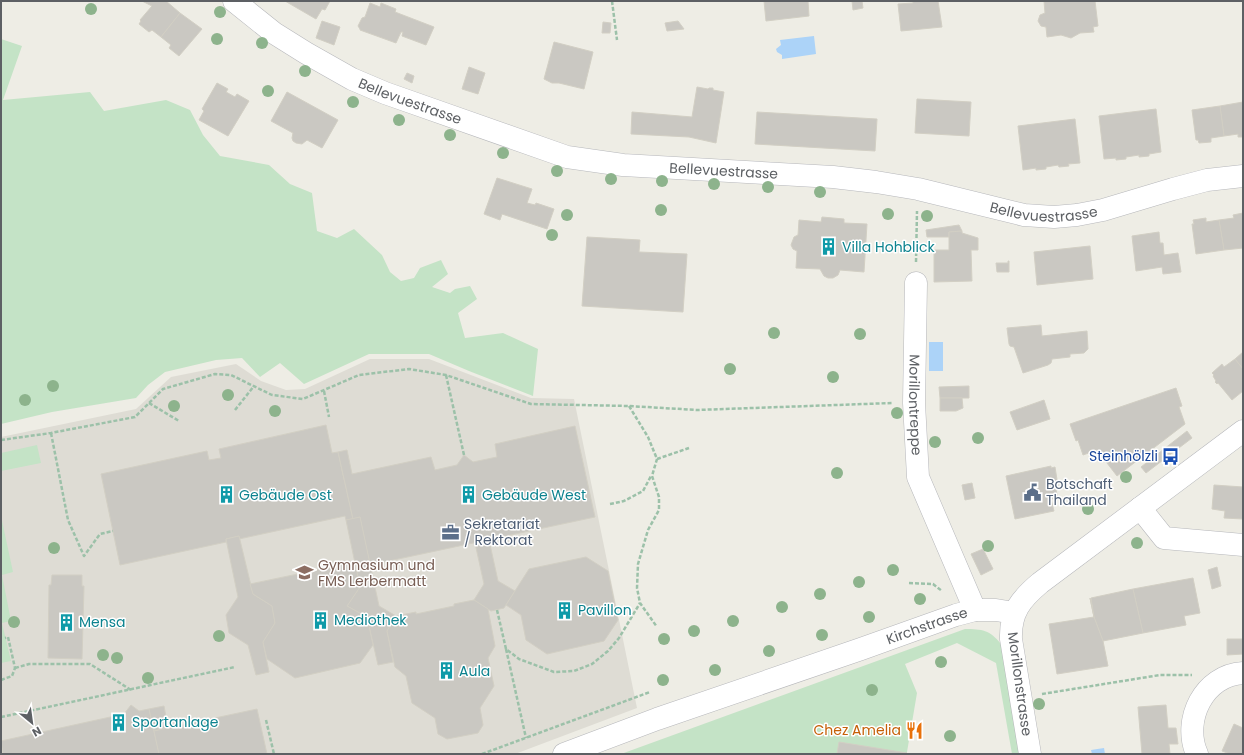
<svg xmlns="http://www.w3.org/2000/svg" width="1244" height="755" viewBox="0 0 1244 755" font-family="Poppins,sans-serif">
<style>
.education{fill:#dedcd4}
.green{fill:#c4e3c6}
.water{fill:#acd3f8}
.building{fill:#cac8c2;stroke:#d2cfc4}
.lines{fill:none;stroke-linecap:round;stroke-linejoin:round}
.minor-casing{stroke:#b6b7bb;stroke-width:23}
.path{stroke:#9cc1a9;stroke-width:2.5;stroke-dasharray:4 2;stroke-linecap:butt}
.minor{stroke:#fff;stroke-width:22}
.tree{fill:#8db38c}
.labels{text-anchor:middle;dominant-baseline:central;stroke-width:3;stroke-linejoin:round;paint-order:stroke}
.street-label{font-size:14px;fill:#5d6064;stroke:#fff}
.culture-label{font-size:14px;fill:#0d838f;stroke:#fff;text-anchor:start}
.transit-label{font-size:14px;fill:#164399;stroke:#fff;text-anchor:end}
.service-label{font-size:14px;fill:#4e5e75;stroke:#fff;text-anchor:start}
.education-label{font-size:14px;fill:#785e54;stroke:#fff;text-anchor:start}
.food-label{font-size:14px;fill:#c56008;stroke:#fff;text-anchor:end}
</style>
<rect width="100%" height="100%" fill="#eeede5"/>
<polygon class="education" points="370,359 429,359 531,398 574,399 637,708 515,754 1,754 1,437 136,409 171,377 236,364 261,381 286,390 305,389"/>
<g class="green">
<polygon points="1,39 22,46 3,100 90,92 104,111 166,100 190,110 203,135 220,156 269,165 290,184 312,193 317,231 337,238 354,229 382,255 390,272 401,281 414,278 420,268 441,260 448,274 432,287 450,293 455,289 470,286 477,299 458,313 465,338 503,333 538,349 533,396 469,371 429,354 369,354 304,384 280,363 260,377 242,358 216,360 165,372 148,385 136,398 52,412 1,424"/>
<polygon points="37,445 41,463 1,471 1,453"/>
<polygon points="1,516 13,572 2,575 11,621 2,623 11,661 1,663"/>
<path d="M965,629C982,629 990,630 1001,644L1019,754H1012L996,663L957,643L905,664L917,693L907,752V754H621Z"/>
</g>
<g class="water">
<polygon points="814,36 816,54 782,59 782,55 777,52 776,49 781,45 780,40"/>
<rect x="929" y="342" width="14" height="29"/>
<polygon points="1104,748 1105,754 1092,754 1091,750"/>
</g>
<g class="building">
<polygon points="142,1 166,1 180,13 161,37 152,30 149,32 139,24 141,21 140,20 152,6"/>
<polygon points="285,1 330,1 325,10 322,9 316,19"/>
<polygon points="764,1 808,1 809,16 766,21"/>
<polygon points="852,1 862,1 863,8 853,10"/>
<polygon points="913,1 938,1 942,27 901,31 898,4 913,3"/>
<polygon points="1044,1 1095,1 1098,26 1093,27 1094,32 1080,33 1071,38 1061,35 1047,37 1046,27 1041,26 1038,21 1040,15 1045,13"/>
<polygon points="370,3 380,7 381,3 396,9 395,12 434,27 426,45 402,36 403,32 401,32 396,43 360,30 360,29 358,26 362,18 365,17"/>
<polygon points="180,13 202,29 179,56 169,48 171,45 161,37"/>
<polygon points="322,21 340,27 334,45 316,38"/>
<polygon points="678,21 684,29 667,31 665,23"/>
<polygon points="603,22 611,23 610,33 602,33"/>
<polygon points="554,42 593,52 584,89 559,83 552,83 544,79"/>
<polygon points="469,67 485,73 478,94 462,89"/>
<polygon points="407,73 414,76 412,83 404,79"/>
<polygon points="217,83 228,89 226,92 235,97 237,94 249,101 228,136 199,120 204,111 202,109"/>
<polygon points="697,87 708,89 709,88 713,88 713,90 724,92 716,143 689,137 631,134 632,112 692,117"/>
<polygon points="287,92 338,120 322,148 307,140 302,144 296,143 293,141 292,138 293,133 271,121"/>
<polygon points="917,99 971,102 969,136 915,133"/>
<polygon points="1243,102 1243,137 1238,137 1238,134 1224,136 1220,106"/>
<polygon points="1220,106 1224,136 1211,138 1211,142 1199,143 1198,140 1196,140 1192,110"/>
<polygon points="1156,109 1161,152 1149,154 1149,156 1139,157 1139,155 1126,157 1126,159 1116,160 1116,158 1104,159 1099,116"/>
<polygon points="757,112 877,119 875,151 755,144"/>
<polygon points="1075,119 1080,163 1068,164 1069,166 1059,167 1058,165 1046,167 1046,169 1036,170 1036,168 1023,170 1018,126"/>
<polygon points="497,178 532,189 527,203 535,205 536,203 554,209 547,229 502,214 500,220 484,214"/>
<polygon points="1243,213 1243,248 1224,250 1219,220 1234,218 1233,215"/>
<polygon points="822,217 844,219 844,223 867,224 864,272 840,270 838,275 833,278 828,278 824,276 820,269 796,268 797,251 793,249 791,245 794,237 798,235 799,220 821,222"/>
<polygon points="1206,218 1206,222 1219,220 1224,250 1196,254 1192,224 1194,224 1193,220"/>
<polygon points="959,225 962,231 949,232 949,237 927,237 926,230"/>
<polygon points="962,231 962,233 978,238 978,250 971,250 972,281 934,282 934,250 949,250 949,232"/>
<polygon points="1159,232 1160,243 1163,243 1164,255 1178,253 1181,272 1163,274 1162,267 1136,271 1132,236"/>
<polygon points="587,237 640,240 639,252 687,254 683,312 582,306"/>
<polygon points="1090,246 1093,279 1037,285 1034,252"/>
<polygon points="1008,261 1009,261 1009,272 997,272 996,263 1008,263"/>
<polygon points="1041,325 1042,336 1087,331 1088,349 1084,353 1070,354 1070,357 1052,359 1051,363 1048,365 1023,373 1014,347 1010,346 1009,344 1007,328"/>
<polygon points="1243,352 1243,369 1235,359"/>
<polygon points="1235,359 1243,369 1243,391 1232,400 1218,383 1217,384 1215,382 1216,381 1213,376 1214,375 1212,373 1222,364 1224,367"/>
<polygon points="969,386 969,398 940,398 939,387"/>
<polygon points="1176,388 1182,406 1179,407 1185,424 1117,476 1097,450 1083,455 1078,440 1076,441 1070,424"/>
<polygon points="940,398 962,398 963,408 956,411 940,411"/>
<polygon points="1044,400 1050,419 1017,430 1010,412"/>
<polygon points="326,425 332,453 338,452 353,519 346,520 345,516 239,539 239,536 226,539 226,542 120,565 101,474 207,451 209,460 221,458 219,449"/>
<polygon points="575,426 595,517 370,565 360,517 353,519 338,452 347,450 352,474 431,457 435,470 457,465 464,455 473,462 497,457 495,444"/>
<polygon points="1187,431 1192,438 1146,473 1141,467"/>
<polygon points="1051,466 1051,468 1055,467 1058,486 1055,486 1058,498 1051,499 1054,511 1015,519 1006,476"/>
<polygon points="972,483 975,498 965,500 962,485"/>
<polygon points="1214,485 1243,487 1243,519 1224,518 1225,511 1212,509"/>
<polygon points="360,517 379,606 396,616 387,631 393,662 378,665 367,617 347,606 360,587 346,520"/>
<polygon points="239,536 253,594 272,606 275,623 263,642 269,672 256,675 248,645 229,633 226,615 238,597 226,539"/>
<polygon points="489,540 498,581 515,591 504,608 491,611 474,600 484,584 475,543"/>
<polygon points="983,549 993,569 981,575 971,554"/>
<polygon points="586,557 608,571 618,620 604,641 547,654 526,640 521,615 506,605 529,569"/>
<polygon points="355,562 360,587 347,606 367,617 373,645 360,663 295,678 267,659 263,642 275,623 272,606 253,594 250,584"/>
<polygon points="1217,567 1221,586 1212,589 1208,570"/>
<polygon points="52,575 82,575 82,586 84,586 82,659 48,658 49,585 51,585"/>
<polygon points="1193,578 1200,613 1184,616 1186,625 1143,633 1133,589"/>
<polygon points="1133,589 1143,633 1103,641 1094,617 1091,598"/>
<polygon points="1090,598 1094,617 1103,641 1108,666 1057,674 1049,624 1094,617"/>
<polygon points="474,600 488,609 495,646 488,658 494,686 480,708 483,725 478,733 447,739 438,734 435,718 412,703 406,676 395,667 387,631 396,616 416,612 416,614 454,606 454,604"/>
<polygon points="1227,639 1243,639 1243,654 1227,655"/>
<polygon points="131,705 139,711 149,709 159,754 3,754 1,741 124,714"/>
<polygon points="1166,705 1168,728 1176,728 1178,744 1169,744 1170,754 1142,754 1138,707"/>
<polygon points="164,706 168,728 154,731 149,709"/>
<polygon points="257,709 267,754 159,754 154,731"/>
<polygon points="1234,724 1243,728 1243,754 1230,754 1222,751"/>
<polygon points="839,742 907,753 906,754 837,754"/>
</g>
<g class="lines">
<defs>
<g id="minor">
<path id="s1" d="M234,1L274,33L306,53L352,79L385,93L567,157L623,165L833,177L876,182L918,189L1024,215L1054,217L1077,215L1103,210L1173,189L1207,180L1243,176"/>
<path id="s2" d="M916,283L914,403L918,477L975,610"/>
<polyline points="1140,508 1164,538 1243,545"/>
<path id="s3" d="M564,754L657,719L861,649L956,615L975,610H996L1014,613"/>
<path d="M1030,754L1011,639C1010,612 1021,599 1040,583L1243,431"/>
<path d="M1197,754C1182,720 1204,675 1243,673"/>
</g>
</defs>
<use href="#minor" class="minor-casing"/>
<g class="path">
<polyline points="612,1 617,40"/>
<polyline points="916,262 917,211"/>
<polyline points="446,375 464,455"/>
<polyline points="324,391 329,417"/>
<polyline points="149,403 179,421"/>
<polyline points="629,406 648,437 657,459 652,476 659,497 659,510 648,530 638,564 637,588 640,603 657,627"/>
<polyline points="235,410 254,386"/>
<polyline points="51,433 68,520 84,556 100,534 113,531"/>
<polyline points="1,440 51,433 135,417 163,389 215,374 231,375 272,395 303,399 359,375 409,369 446,375 531,404 629,406 697,410 892,403"/>
<polyline points="657,459 689,448"/>
<polyline points="610,504 624,501 643,491 651,476"/>
<polyline points="909,583 933,584 942,591"/>
<polyline points="497,610 506,649 519,659 554,672 574,671 592,664 608,651 619,638 640,603"/>
<polyline points="506,649 526,738"/>
<polyline points="15,668 29,664 90,664 131,690"/>
<polyline points="1,680 12,676 15,668 8,637 5,638"/>
<polyline points="1042,694 1160,675 1192,675"/>
<polyline points="1,717 235,667"/>
<polyline points="266,720 274,754"/>
<polyline points="482,754 650,692"/>
</g>
<use href="#minor" class="minor"/>
</g>
<g class="tree">
<circle cx="91" cy="9" r="6"/>
<circle cx="220" cy="12" r="6"/>
<circle cx="217" cy="39" r="6"/>
<circle cx="262" cy="43" r="6"/>
<circle cx="305" cy="71" r="6"/>
<circle cx="268" cy="91" r="6"/>
<circle cx="353" cy="102" r="6"/>
<circle cx="399" cy="120" r="6"/>
<circle cx="450" cy="135" r="6"/>
<circle cx="503" cy="153" r="6"/>
<circle cx="557" cy="171" r="6"/>
<circle cx="611" cy="179" r="6"/>
<circle cx="662" cy="181" r="6"/>
<circle cx="714" cy="184" r="6"/>
<circle cx="768" cy="187" r="6"/>
<circle cx="820" cy="192" r="6"/>
<circle cx="661" cy="210" r="6"/>
<circle cx="888" cy="214" r="6"/>
<circle cx="567" cy="215" r="6"/>
<circle cx="927" cy="216" r="6"/>
<circle cx="552" cy="235" r="6"/>
<circle cx="774" cy="333" r="6"/>
<circle cx="860" cy="334" r="6"/>
<circle cx="730" cy="369" r="6"/>
<circle cx="833" cy="377" r="6"/>
<circle cx="53" cy="386" r="6"/>
<circle cx="228" cy="395" r="6"/>
<circle cx="25" cy="400" r="6"/>
<circle cx="174" cy="406" r="6"/>
<circle cx="275" cy="411" r="6"/>
<circle cx="897" cy="413" r="6"/>
<circle cx="978" cy="438" r="6"/>
<circle cx="935" cy="442" r="6"/>
<circle cx="837" cy="473" r="6"/>
<circle cx="1126" cy="477" r="6"/>
<circle cx="1088" cy="509" r="6"/>
<circle cx="1137" cy="543" r="6"/>
<circle cx="988" cy="546" r="6"/>
<circle cx="54" cy="548" r="6"/>
<circle cx="893" cy="570" r="6"/>
<circle cx="859" cy="582" r="6"/>
<circle cx="820" cy="594" r="6"/>
<circle cx="920" cy="599" r="6"/>
<circle cx="782" cy="607" r="6"/>
<circle cx="869" cy="617" r="6"/>
<circle cx="733" cy="621" r="6"/>
<circle cx="14" cy="622" r="6"/>
<circle cx="694" cy="631" r="6"/>
<circle cx="822" cy="635" r="6"/>
<circle cx="219" cy="636" r="6"/>
<circle cx="664" cy="639" r="6"/>
<circle cx="769" cy="651" r="6"/>
<circle cx="103" cy="655" r="6"/>
<circle cx="117" cy="658" r="6"/>
<circle cx="941" cy="662" r="6"/>
<circle cx="715" cy="670" r="6"/>
<circle cx="148" cy="678" r="6"/>
<circle cx="663" cy="680" r="6"/>
<circle cx="872" cy="690" r="6"/>
<circle cx="1039" cy="704" r="6"/>
<circle cx="950" cy="736" r="6"/>
</g>
<defs>
<symbol id="building-bare" viewBox="-9 -9 18 18"><path d="M-4-6H4V6H1V3H-1V6H-4ZM-2.5-4.3h1.7v1.8h-1.7ZM.8-4.3h1.7v1.8H.8ZM-2.5-1h1.7V.8h-1.7ZM.8-1h1.7V.8H.8Z" fill="#0f9aa8" stroke="#fff" stroke-width="2.5" paint-order="stroke"/></symbol>
<symbol id="bus-bare" viewBox="-9 -9 18 18"><path d="M-5-6H5V4H4V6H2V4H-2V6H-4V4H-5ZM-3.5-4V0h7V-4ZM-3.5 1.2v1.5H-2V1.2ZM2 1.2v1.5H3.5V1.2Z" fill="#1a4fb4" stroke="#fff" stroke-width="2.5" paint-order="stroke"/></symbol>
<symbol id="civic-bare" viewBox="-9 -9 18 18"><path d="M-.6-6.5H3V-4.5H.6V-3L4-1V1h2V6H-6V1h2V-1L-.6-3ZM-1.2 2.5V6h2.4V2.5Z" fill="#5c6f8a" stroke="#fff" stroke-width="2.5" paint-order="stroke"/></symbol>
<symbol id="office-bare" viewBox="-9 -9 18 18"><path d="M-6-3h4V-5.5h4V-3h4V5H-6ZM-1-4.5V-3h2v-1.5ZM-6 0V1H6V0Z" fill="#5c6f8a" stroke="#fff" stroke-width="2.5" paint-order="stroke"/></symbol>
<symbol id="school-bare" viewBox="-9 -9 18 18"><path d="M0-5L7-2L0 1L-7-2ZM-4 1L0 2.5L4 1V4Q0 6-4 4Z" fill="#8d6e63" stroke="#fff" stroke-width="2.5" paint-order="stroke"/></symbol>
<symbol id="restaurant-bare" viewBox="-9 -9 18 18"><path d="M-5-6h1v4h1v-4h1v4h1v-4h1v5L-1.5 .5V6h-2V.5L-5-1ZM5-6V6H3V1.5H1.5Q1.5-4 5-6Z" fill="#e8710a" stroke="#fff" stroke-width="2.5" paint-order="stroke"/></symbol>
</defs>
<g fill-rule="evenodd">
<use href="#building-bare" x="816" y="234" width="25" height="25"/>
<use href="#bus-bare" x="1158" y="444" width="25" height="25"/>
<use href="#civic-bare" x="1020" y="480" width="25" height="25"/>
<use href="#building-bare" x="214" y="482" width="25" height="25"/>
<use href="#building-bare" x="456" y="482" width="25" height="25"/>
<use href="#office-bare" x="438" y="520" width="25" height="25"/>
<use href="#school-bare" x="292" y="560" width="25" height="25"/>
<use href="#building-bare" x="552" y="598" width="25" height="25"/>
<use href="#building-bare" x="308" y="608" width="25" height="25"/>
<use href="#building-bare" x="54" y="610" width="25" height="25"/>
<use href="#building-bare" x="434" y="658" width="25" height="25"/>
<use href="#building-bare" x="106" y="710" width="25" height="25"/>
<use href="#restaurant-bare" x="902" y="718" width="25" height="25"/>
</g>
<g class="labels">
<g class="street-label">
<text stroke="none"><textPath href="#s1" startOffset="204">Bellevuestrasse</textPath></text>
<text stroke="none"><textPath href="#s1" startOffset="528">Bellevuestrasse</textPath></text>
<text stroke="none"><textPath href="#s1" startOffset="852">Bellevuestrasse</textPath></text>
<text stroke="none"><textPath href="#s2" startOffset="122">Morillontreppe</textPath></text>
<text stroke="none"><textPath href="#s3" startOffset="385">Kirchstrasse</textPath></text>
<text transform="translate(1020 684) rotate(82)">Morillonstrasse</text>
</g>
<g class="culture-label">
<text x="842" y="247">Villa Hohblick</text>
<text x="239" y="495">Gebäude Ost</text>
<text x="482" y="495">Gebäude West</text>
<text x="578" y="610">Pavillon</text>
<text x="334" y="620">Mediothek</text>
<text x="79" y="622">Mensa</text>
<text x="459" y="671">Aula</text>
<text x="132" y="722">Sportanlage</text>
</g>
<g class="transit-label">
<text x="1158" y="456">Steinhölzli</text>
</g>
<g class="service-label">
<text x="1046" y="484">Botschaft<tspan x="1046" dy="16">Thailand</tspan></text>
<text x="464" y="524">Sekretariat<tspan x="464" dy="16">/ Rektorat</tspan></text>
</g>
<g class="education-label">
<text x="318" y="565">Gymnasium und<tspan x="318" dy="16">FMS Lerbermatt</tspan></text>
</g>
<g class="food-label">
<text x="901" y="730">Chez Amelia</text>
</g>
</g>
<rect width="1244" height="755" fill="none" stroke="#5d6064" stroke-width="4"/>
<g transform="translate(32 723) rotate(151)" stroke="#ffffff" stroke-width="3" paint-order="stroke">
<path d="M0-3L7 15L0 10L-7 15Z" fill="#5d6064"/>
<text y="-6" font-size="11" font-weight="bold" text-anchor="middle" fill="#5d6064">N</text>
</g>
</svg>
